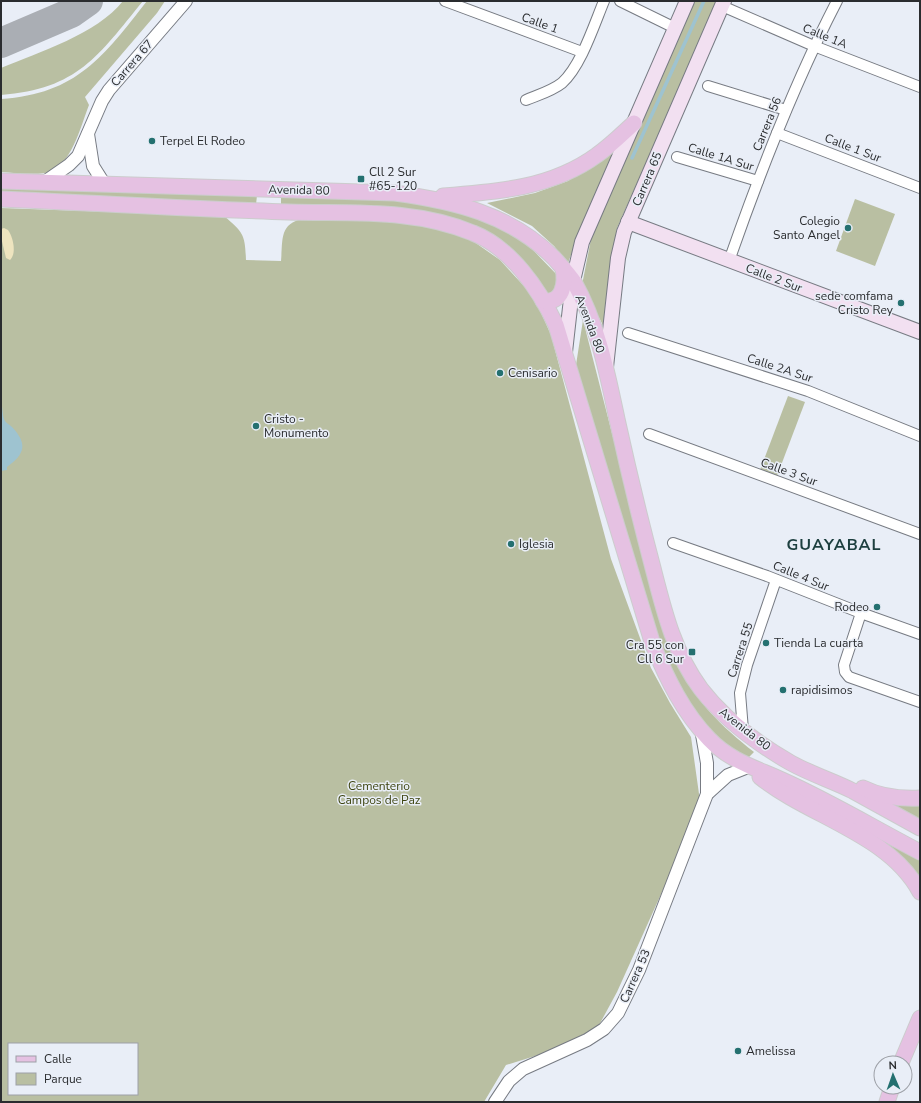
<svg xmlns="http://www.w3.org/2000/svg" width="921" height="1103" viewBox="0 0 921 1103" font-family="'Nunito Sans',sans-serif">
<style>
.green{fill:#b9bfa2;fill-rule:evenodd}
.sand{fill:#eee4bf}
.water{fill:#9ec3d0}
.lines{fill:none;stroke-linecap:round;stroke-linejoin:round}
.stream{stroke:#9ec3d0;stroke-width:3.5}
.taxiway{stroke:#aaaeb4;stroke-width:30}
.minor-casing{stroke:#777b83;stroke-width:12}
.tertiary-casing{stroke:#777b83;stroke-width:14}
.secondary-casing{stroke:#777b83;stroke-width:16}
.primary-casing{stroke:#cccccd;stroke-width:17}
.minor{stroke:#fff;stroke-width:10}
.tertiary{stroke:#fff;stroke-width:12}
.secondary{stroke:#f2e0f1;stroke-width:14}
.primary{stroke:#e5c1e2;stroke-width:15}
.poi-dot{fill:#247070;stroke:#e9eef7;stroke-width:1.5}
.labels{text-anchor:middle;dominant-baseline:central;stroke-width:3;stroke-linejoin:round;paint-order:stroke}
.street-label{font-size:12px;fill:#2a2c2f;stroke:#e9eef7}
.poi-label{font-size:12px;fill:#2a2c2f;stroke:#e9eef7;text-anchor:start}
.park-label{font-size:12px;fill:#3c430e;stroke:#e9eef7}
.district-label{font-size:16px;font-weight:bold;letter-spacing:1px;fill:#1d3f3f;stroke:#e9eef7}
</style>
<rect width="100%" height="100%" fill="#e9eef7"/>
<g class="green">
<path d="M123,1H143C98,56 78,89 1,95V68C39,52 97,34 123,1Z"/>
<path d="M147,1H165L157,13L85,97L89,105C81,125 71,169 45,173C31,175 15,173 1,172V99C77,94 104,56 147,1Z"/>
<polygon points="695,1 718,1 617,228 609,283 606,331 582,285 592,234"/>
<polygon points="619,144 578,236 568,263 554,246 532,226 487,203 535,193 568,181"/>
<polygon points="1,185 257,195 256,205 1,195"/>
<polygon points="281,194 414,200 453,207 509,230 532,249 560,278 556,290 547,296 478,227 281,206"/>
<polygon points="855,199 895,214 875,266 836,251"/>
<path d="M1,208L224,216C244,233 245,235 246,260L281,261C283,237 279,222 308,218L408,221L470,239L500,260L534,297L551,335L611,559L651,668L670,703L691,737L700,801L693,823L617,992L598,1027L551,1051L506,1065L484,1102H1ZM9,1044H137V1094H9Z"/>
<path d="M583,320L616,449L678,663C696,702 721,726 754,752L747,759L708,731L683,697L660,645L576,365Z"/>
<polygon points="788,396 805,402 777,476 760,470"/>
<polygon points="878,801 920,803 920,823"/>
<polygon points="888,844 920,860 920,879 915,871"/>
</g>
<path class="sand" d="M4,228L8,230C13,237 17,253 10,260L6,258L1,237V229Z"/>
<path class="water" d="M1,402C3,408 2,416 5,421C6,423 10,425 12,427C28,444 25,454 7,467V470L1,471Z"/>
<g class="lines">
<polyline class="stream" points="632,158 704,1"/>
<polyline class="taxiway" points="1,43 71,13 88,1"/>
<defs>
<g id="minor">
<polyline points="445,1 582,52"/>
<polyline points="620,1 675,28"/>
<polyline points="722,6 814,46 920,87"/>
<polyline points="708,86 786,110"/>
<path d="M526,100C538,95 552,91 562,83C581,66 594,25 604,1"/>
<polyline points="777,133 920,188"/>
<polyline points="677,157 758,181"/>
<path d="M729,261C760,172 794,84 837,1"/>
<polyline points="628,333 808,391 920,436"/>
<polyline points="649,434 920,534"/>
<polyline points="673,543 767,576 861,613 920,634"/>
<polyline points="861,613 844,665 845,672 849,677 920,702"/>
<polyline points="743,730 740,693 747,665 776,580"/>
</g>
<g id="tertiary">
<polyline points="88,134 93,166 105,185"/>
<polyline points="43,183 69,165 78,156 102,101 109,90 186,1"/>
<polyline points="701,729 707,763 707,794"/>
<polyline points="495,1102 509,1081 523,1069 587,1040 604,1029 618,1013 639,970 707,794 728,775 748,767"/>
</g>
<g id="secondary">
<polyline points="628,222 920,332"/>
<polyline points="565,352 573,281 582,242 687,1"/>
<polyline points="606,367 618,258 624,232 724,1"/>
</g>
<g id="primary">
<path d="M1,181L395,193C454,201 510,214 554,258C561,266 568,273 574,282C598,325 607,372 617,419C628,469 640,519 653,568C664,611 674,653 701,689C724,719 758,744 791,763C811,774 833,781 853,791C875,803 898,816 920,828"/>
<path d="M443,196C497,192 552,188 597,155C610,146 622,134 634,123"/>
<path d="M1,199C97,203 192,209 288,212C350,214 414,208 473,233C511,248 539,289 556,325L653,645C667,679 683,712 709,739C730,761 756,768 782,780C829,801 874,828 920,852"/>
<path d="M543,301C563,304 566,283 563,268"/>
<path d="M760,777C810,817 889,834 920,892"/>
<path d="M863,788C881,797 900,799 920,798"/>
<polyline points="901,1063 920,1018"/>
<polyline points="887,1102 892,1087"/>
</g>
</defs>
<use href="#minor" class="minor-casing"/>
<use href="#tertiary" class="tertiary-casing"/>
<use href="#secondary" class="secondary-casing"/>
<use href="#primary" class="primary-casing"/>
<use href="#minor" class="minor"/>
<use href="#tertiary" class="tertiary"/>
<use href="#secondary" class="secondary"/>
<use href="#primary" class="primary"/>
</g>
<g class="poi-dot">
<circle cx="152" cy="141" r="4"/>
<rect x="357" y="175" width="8" height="8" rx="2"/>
<circle cx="848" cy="228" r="4"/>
<circle cx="901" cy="303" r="4"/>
<circle cx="500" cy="373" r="4"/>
<circle cx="256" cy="426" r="4"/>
<circle cx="511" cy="544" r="4"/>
<circle cx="877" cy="607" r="4"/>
<circle cx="766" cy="643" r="4"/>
<rect x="688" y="648" width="8" height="8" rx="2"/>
<circle cx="783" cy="690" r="4"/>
<circle cx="738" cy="1051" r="4"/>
</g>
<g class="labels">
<g class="street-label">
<text transform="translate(540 23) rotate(20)">Calle 1</text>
<text transform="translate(825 36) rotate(22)">Calle 1A</text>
<text transform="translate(132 63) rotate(-49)">Carrera 67</text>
<text transform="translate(767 124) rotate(-68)">Carrera 56</text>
<text transform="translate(853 148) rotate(21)">Calle 1 Sur</text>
<text transform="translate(721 157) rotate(17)">Calle 1A Sur</text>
<text transform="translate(647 179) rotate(-67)">Carrera 65</text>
<text transform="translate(299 190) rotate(1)">Avenida 80</text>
<text transform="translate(774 278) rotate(21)">Calle 2 Sur</text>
<text transform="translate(590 324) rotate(69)">Avenida 80</text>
<text transform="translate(780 368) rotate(18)">Calle 2A Sur</text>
<text transform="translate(789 472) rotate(20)">Calle 3 Sur</text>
<text transform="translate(801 576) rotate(22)">Calle 4 Sur</text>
<text transform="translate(740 650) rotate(-72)">Carrera 55</text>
<text transform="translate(745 729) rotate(38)">Avenida 80</text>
<text transform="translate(635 976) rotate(-66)">Carrera 53</text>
</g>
<g class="poi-label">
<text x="160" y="141">Terpel El Rodeo</text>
<text x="369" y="172">Cll 2 Sur<tspan x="369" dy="14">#65-120</tspan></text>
<text x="840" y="221" text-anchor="end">Colegio<tspan x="840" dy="14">Santo Angel</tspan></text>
<text x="893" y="296" text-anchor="end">sede comfama<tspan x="893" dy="14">Cristo Rey</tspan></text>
<text x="508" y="373">Cenisario</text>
<text x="264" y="419">Cristo -<tspan x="264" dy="14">Monumento</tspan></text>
<text x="519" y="544">Iglesia</text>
<text x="869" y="607" text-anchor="end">Rodeo</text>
<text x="774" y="643">Tienda La cuarta</text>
<text x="684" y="645" text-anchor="end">Cra 55 con<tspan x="684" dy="14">Cll 6 Sur</tspan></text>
<text x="791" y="690">rapidisimos</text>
<text x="746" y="1051">Amelissa</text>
</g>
<g class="park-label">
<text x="379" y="786">Cementerio<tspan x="379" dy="14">Campos de Paz</tspan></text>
</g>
<g class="district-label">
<text x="834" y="545">GUAYABAL</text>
</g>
</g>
<rect width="921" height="1103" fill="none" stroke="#2a2c2f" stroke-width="4"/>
<rect x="8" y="1043" width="130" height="52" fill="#e9eef7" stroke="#9da0a7"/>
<rect x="16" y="1056" width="20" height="6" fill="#e5c1e2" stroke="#9da0a7"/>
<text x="44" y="1063" font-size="12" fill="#2a2c2f">Calle</text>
<rect x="16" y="1073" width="20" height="12" fill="#b9bfa2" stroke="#9da0a7"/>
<text x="44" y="1083" font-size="12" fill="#2a2c2f">Parque</text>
<g transform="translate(893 1075) rotate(358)"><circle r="19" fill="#e9eef7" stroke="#9da0a7"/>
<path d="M0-3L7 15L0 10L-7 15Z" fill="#247070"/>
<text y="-6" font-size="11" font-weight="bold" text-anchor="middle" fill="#2a2c2f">N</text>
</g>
</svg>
